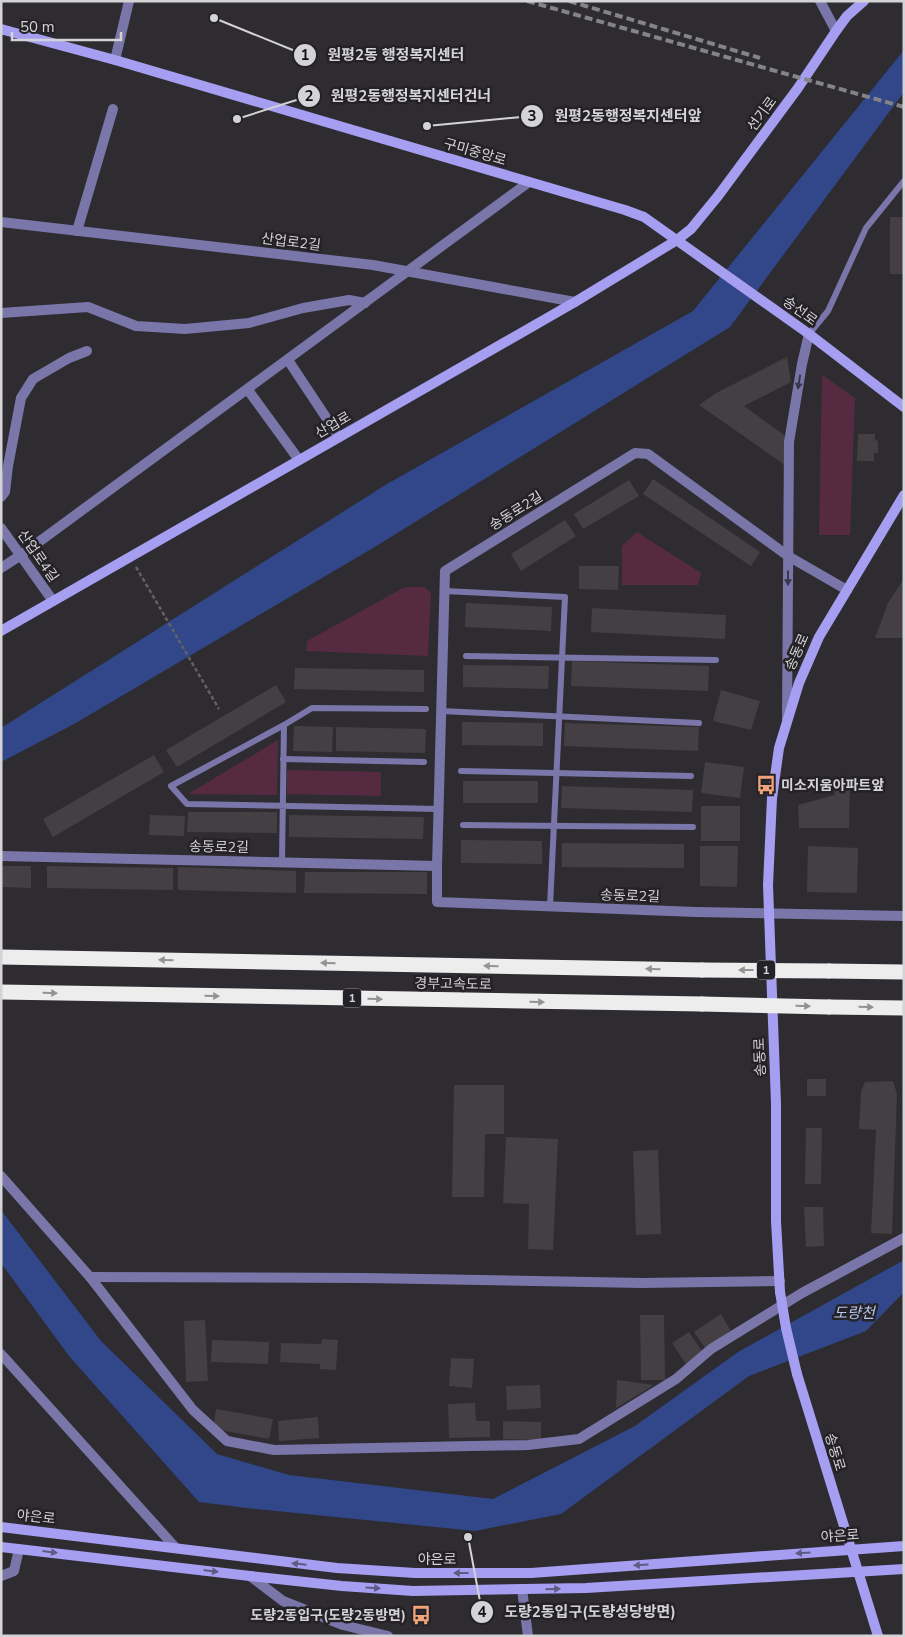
<svg xmlns="http://www.w3.org/2000/svg" width="905" height="1637" viewBox="0 0 905 1637" font-family="'Nunito Sans','Noto Sans KR',sans-serif">
<style>
.green{fill:#562b42}
.water{fill:#31478a}
.building{fill:#443f43}
.lines{fill:none;stroke-linecap:round;stroke-linejoin:round}
.path{stroke:#616064;stroke-width:2.5;stroke-dasharray:4 2.5;stroke-linecap:butt}
.lane{stroke:#7a76a9;stroke-width:6}
.street{stroke:#7a76a9;stroke-width:10}
.secondary{stroke:#a69ef1;stroke-width:10}
.highway{stroke:#ededed;stroke-width:15}
.rail{stroke:#848387;stroke-width:4;stroke-dasharray:8 4;stroke-linecap:butt}
.secondary-bridge{stroke:#a69ef1;stroke-width:10}
.highway-bridge{stroke:#ededed;stroke-width:15}
.oneway{fill:#3a3748}
.oneway2{fill:#939294}
.oneway3{fill:#5f5a82}
.labels{text-anchor:middle;dominant-baseline:central;stroke-width:5;stroke-linejoin:round;paint-order:stroke}
.shield{fill:#252227;stroke:#a09ea2;stroke-width:1}
.shield-label{font-size:12px;font-weight:bold;fill:#d4d3d6}
.street-label{font-size:14px;fill:#d4d3d6;stroke:#252227}
.poi-label{font-size:14px;font-weight:bold;fill:#d4d3d6;stroke:#252227;text-anchor:start}
.water-label{font-size:15px;font-style:italic;fill:#b5c6ed;stroke:#252227}
.leader{fill:none;stroke:#d4d3d6;stroke-width:2}
.callout-dot{fill:#d4d3d6;stroke:#252227;stroke-width:2}
.mark-label{font-size:15px;text-anchor:middle;font-weight:bold;fill:#111}
.callout-label{font-size:15px;text-anchor:middle;font-weight:bold;fill:#d4d3d6;stroke:#252227;stroke-width:5;stroke-linejoin:round;paint-order:stroke}
</style>
<rect width="100%" height="100%" fill="#2e2c31"/>
<g class="green">
<polygon points="822,375 855,398 850,535 819,535"/>
<polygon points="637,532 701,573 698,585 622,585 622,546"/>
<polygon points="405,587 424,587 431,593 428,656 306,651 307,641"/>
<polygon points="278,740 277,795 188,794"/>
<polygon points="287,770 381,772 381,796 287,794"/>
</g>
<g class="water">
<polygon points="904,50 904,92 730,327 373,548 74,724 1,762 1,728 387,484 693,311"/>
<polygon points="1,1210 101,1341 217,1454 289,1475 493,1499 635,1426 738,1352 904,1260 904,1292 866,1331 749,1376 561,1514 475,1531 247,1508 199,1502 69,1356 1,1263"/>
</g>
<g class="building">
<rect x="890" y="217" width="14" height="57"/>
<polygon points="787,357 791,382 744,406 788,438 785,465 699,405 716,393"/>
<polygon points="858,434 875,434 875,440 878,441 878,453 874,453 874,461 857,461"/>
<polygon points="653,479 760,552 751,566 643,494"/>
<polygon points="629,480 639,496 583,529 574,514"/>
<polygon points="565,520 576,536 521,571 511,554"/>
<polygon points="579,566 619,566 618,590 579,589"/>
<polygon points="904,578 904,638 875,638 888,603"/>
<polygon points="466,603 552,607 551,631 465,627"/>
<polygon points="592,608 726,615 725,639 591,632"/>
<polygon points="572,661 709,666 708,691 571,686"/>
<polygon points="463,665 549,666 548,689 463,687"/>
<polygon points="295,668 424,670 424,692 294,689"/>
<polygon points="276,685 286,702 177,767 166,750"/>
<polygon points="721,690 760,701 751,730 713,721"/>
<polygon points="462,722 543,723 543,746 462,745"/>
<polygon points="565,723 699,727 698,751 564,746"/>
<polygon points="294,726 333,727 332,752 293,751"/>
<polygon points="336,727 426,729 425,753 336,751"/>
<polygon points="154,755 164,772 53,837 43,819"/>
<polygon points="705,762 744,767 740,798 701,793"/>
<rect x="463" y="781" width="75" height="22"/>
<polygon points="835,782 850,782 849,828 799,828 798,805 835,795"/>
<polygon points="562,786 693,790 692,812 561,808"/>
<rect x="701" y="806" width="39" height="35"/>
<polygon points="188,812 277,812 277,833 187,832"/>
<polygon points="150,815 185,816 184,836 149,835"/>
<polygon points="289,815 424,817 423,839 289,837"/>
<polygon points="461,840 542,841 542,864 461,863"/>
<polygon points="562,843 684,844 684,868 562,867"/>
<polygon points="700,846 738,846 737,887 700,886"/>
<polygon points="808,846 858,848 857,893 807,892"/>
<polygon points="1,866 31,866 31,888 1,887"/>
<polygon points="47,866 173,868 173,890 47,888"/>
<polygon points="178,867 296,871 296,893 178,890"/>
<polygon points="305,872 427,872 427,894 304,893"/>
<rect x="807" y="1079" width="19" height="17"/>
<polygon points="893,1081 897,1094 892,1234 871,1233 876,1130 859,1129 861,1092 865,1082"/>
<polygon points="454,1085 504,1085 504,1134 485,1134 484,1197 452,1197"/>
<polygon points="806,1128 822,1128 821,1184 805,1184"/>
<polygon points="506,1137 558,1139 553,1250 528,1249 529,1204 503,1203"/>
<polygon points="658,1150 661,1234 636,1235 633,1151"/>
<polygon points="804,1207 823,1207 824,1246 806,1247"/>
<polygon points="721,1314 731,1331 705,1348 694,1332"/>
<polygon points="640,1315 664,1315 665,1380 641,1380"/>
<polygon points="205,1320 208,1381 186,1382 184,1321"/>
<polygon points="689,1332 703,1353 686,1364 672,1343"/>
<polygon points="322,1339 338,1340 336,1370 320,1369 320,1364 280,1362 281,1343 321,1344"/>
<polygon points="212,1340 269,1342 268,1364 211,1362"/>
<polygon points="451,1358 474,1359 472,1388 449,1386"/>
<polygon points="617,1380 654,1385 616,1408"/>
<polygon points="540,1385 541,1408 507,1410 506,1386"/>
<polygon points="475,1403 476,1421 490,1421 490,1437 449,1438 448,1404"/>
<polygon points="216,1409 273,1419 269,1439 220,1430 214,1422"/>
<polygon points="318,1417 319,1438 279,1441 278,1421"/>
<polygon points="503,1421 541,1422 541,1440 503,1439"/>
</g>
<g class="lines">
<polyline class="path" points="136,567 219,709"/>
<g class="lane">
<polyline points="809,334 828,311 866,228 904,181"/>
<polyline points="445,591 565,597 550,906"/>
<polyline points="466,656 716,660"/>
<polyline points="441,711 699,723"/>
<polyline points="284,725 312,708 426,709"/>
<polyline points="283,759 424,762"/>
<polyline points="461,771 691,776"/>
<polyline points="463,825 693,827"/>
<polyline points="282,862 284,725 171,786 187,804 439,809"/>
</g>
<g class="street">
<polyline points="820,1 836,31"/>
<polyline points="115,60 129,1"/>
<polyline points="1,222 373,265 575,302"/>
<polyline points="77,231 113,109"/>
<polyline points="1,313 88,307 136,326 185,329 249,323 303,308 349,300 365,303"/>
<polyline points="288,360 339,437"/>
<polyline points="248,390 299,460"/>
<polyline points="1,497 5,492 8,466 21,398 33,379 69,358 87,351"/>
<polyline points="1,528 53,601"/>
<polyline points="1,568 21,555 529,182"/>
<polyline points="787,719 789,442 802,364 809,334"/>
<polyline points="1,856 437,866 445,571 635,453 648,454 788,556 847,590"/>
<polyline points="437,866 437,902 696,912 904,916"/>
<polyline points="1,1176 90,1277 193,1410 227,1441 274,1450 528,1445 579,1439 676,1379 711,1349 802,1293 904,1238"/>
<polyline points="90,1277 365,1278 642,1283 780,1281"/>
<polyline points="1,1354 175,1547"/>
<polyline points="1,1576 14,1571 19,1549"/>
<polyline points="250,1576 283,1601 343,1625 388,1636"/>
<polyline points="522,1589 528,1636"/>
</g>
<g class="secondary">
<polyline points="1,29 115,60 625,210 644,217 809,334 904,407"/>
<polyline points="1,631 575,302 677,240 691,229 718,196 798,88 836,31 847,16 864,1"/>
<polyline points="780,1292 776,1221 776,1104 768,885 772,798 779,748 799,683 819,637 904,495"/>
<polyline points="797,1374 878,1636"/>
<polyline points="1,1527 337,1568 415,1573 531,1573 904,1546"/>
<polyline points="1,1547 250,1576 342,1586 413,1591 586,1588 904,1569"/>
</g>
<g class="highway">
<polyline points="1,957 702,970"/>
<polyline points="829,971 904,972"/>
<polyline points="1,992 702,1004"/>
<polyline points="829,1007 904,1008"/>
</g>
<g class="rail">
<polyline points="527,1 904,107"/>
<polyline points="569,1 760,58"/>
</g>
<polyline class="secondary-bridge" points="780,1292 786,1328 797,1374"/>
<g class="highway-bridge">
<polyline points="702,970 829,971"/>
<polyline points="702,1004 829,1007"/>
</g>
</g>
<defs><path id="oneway-solid" d="M-6-.8H1V-3.2L6.5 0L1 3.2V.8H-6Z" transform="scale(1.25)"/></defs>
<g class="oneway">
<use href="#oneway-solid" transform="translate(799 382) rotate(99)"/>
<use href="#oneway-solid" transform="translate(788 578) rotate(90)"/>
</g>
<g class="oneway2">
<use href="#oneway-solid" transform="translate(166 960) rotate(-179)"/>
<use href="#oneway-solid" transform="translate(328 963) rotate(-179)"/>
<use href="#oneway-solid" transform="translate(491 966) rotate(-179)"/>
<use href="#oneway-solid" transform="translate(653 969) rotate(-179)"/>
<use href="#oneway-solid" transform="translate(746 970) rotate(-180)"/>
<use href="#oneway-solid" transform="translate(50 993) rotate(1)"/>
<use href="#oneway-solid" transform="translate(212 996) rotate(1)"/>
<use href="#oneway-solid" transform="translate(375 999) rotate(1)"/>
<use href="#oneway-solid" transform="translate(537 1002) rotate(1)"/>
<use href="#oneway-solid" transform="translate(803 1006) rotate(1)"/>
<use href="#oneway-solid" transform="translate(866 1007) rotate(1)"/>
</g>
<g class="oneway3">
<use href="#oneway-solid" transform="translate(50 1552) rotate(7)"/>
<use href="#oneway-solid" transform="translate(803 1553) rotate(176)"/>
<use href="#oneway-solid" transform="translate(299 1564) rotate(-174)"/>
<use href="#oneway-solid" transform="translate(641 1565) rotate(176)"/>
<use href="#oneway-solid" transform="translate(211 1571) rotate(7)"/>
<use href="#oneway-solid" transform="translate(461 1573) rotate(-180)"/>
<use href="#oneway-solid" transform="translate(373 1588) rotate(4)"/>
<use href="#oneway-solid" transform="translate(553 1589) rotate(-1)"/>
</g>
<defs>
<symbol id="bus-bare" viewBox="-9 -9 18 18"><path d="M-5-6H5V4H4V6H2V4H-2V6H-4V4H-5ZM-3.5-4V0h7V-4ZM-3.5 1.2v1.5H-2V1.2ZM2 1.2v1.5H3.5V1.2Z" fill="#f0a27a" stroke="#252227" stroke-width="2.5" paint-order="stroke"/></symbol>
</defs>
<g fill-rule="evenodd">
<use href="#bus-bare" x="752" y="771" width="28" height="28"/>
<use href="#bus-bare" x="407" y="1601" width="28" height="28"/>
</g>
<g class="labels">
<g class="shield">
<rect x="757" y="960.5" width="18" height="19" rx="4"/>
<rect x="343" y="988.5" width="18" height="19" rx="4"/>
</g>
<g class="shield-label">
<text x="766" y="970">1</text>
<text x="352" y="998">1</text>
</g>
<g class="street-label">
<text transform="translate(762 114) rotate(-54)">선기로</text>
<text transform="translate(475 152) rotate(16)">구미중앙로</text>
<text transform="translate(291 242) rotate(7)">산업로2길</text>
<text transform="translate(800 311) rotate(36)">송선로</text>
<text transform="translate(333 425) rotate(-30)">산업로</text>
<text transform="translate(516 511) rotate(-32)">송동로2길</text>
<text transform="translate(38 556) rotate(55)">산업로4길</text>
<text transform="translate(797 652) rotate(-66)">송동로</text>
<text transform="translate(219 847) rotate(1)">송동로2길</text>
<text transform="translate(630 896) rotate(2)">송동로2길</text>
<text transform="translate(453 984) rotate(1)">경부고속도로</text>
<text transform="translate(760 1057) rotate(-92)">송동로</text>
<text transform="translate(835 1452) rotate(73)">송동로</text>
<text transform="translate(36 1517) rotate(6)">야은로</text>
<text transform="translate(840 1536) rotate(-4)">야은로</text>
<text x="437" y="1559">야은로</text>
</g>
<g class="poi-label">
<text x="781" y="785">미소지움아파트앞</text>
<text x="406" y="1615" text-anchor="end">도량2동입구(도량2동방면)</text>
</g>
<g class="water-label">
<text x="854" y="1313">도량천</text>
</g>
</g>
<path class="leader" d="M214 18L305 55M237 119L309 96M427 126L532 116M468 1537L482 1612"/>
<g class="callout-dot">
<circle cx="214" cy="18" r="5"/>
<circle cx="237" cy="119" r="5"/>
<circle cx="427" cy="126" r="5"/>
<circle cx="468" cy="1537" r="5"/>
<circle cx="305" cy="55" r="12"/>
<circle cx="309" cy="96" r="12"/>
<circle cx="532" cy="116" r="12"/>
<circle cx="482" cy="1612" r="12"/>
</g>
<g class="mark-label">
<text x="305" y="60">1</text>
<text x="309" y="101">2</text>
<text x="532" y="121">3</text>
<text x="482" y="1617">4</text>
</g>
<g class="callout-label">
<text x="396" y="60">원평2동 행정복지센터</text>
<text x="411" y="101">원평2동행정복지센터건너</text>
<text x="628" y="121">원평2동행정복지센터앞</text>
<text x="590" y="1617">도량2동입구(도량성당방면)</text>
</g>
<rect width="905" height="1637" fill="none" stroke="#d4d3d6" stroke-width="5"/>
<path d="M12 32v8h109v-8" fill="none" stroke="#d4d3d6" stroke-width="2.5"/>
<text x="20" y="32" font-size="15" fill="#d4d3d6" stroke="#252227" stroke-width="4" paint-order="stroke">50 m</text>
</svg>
